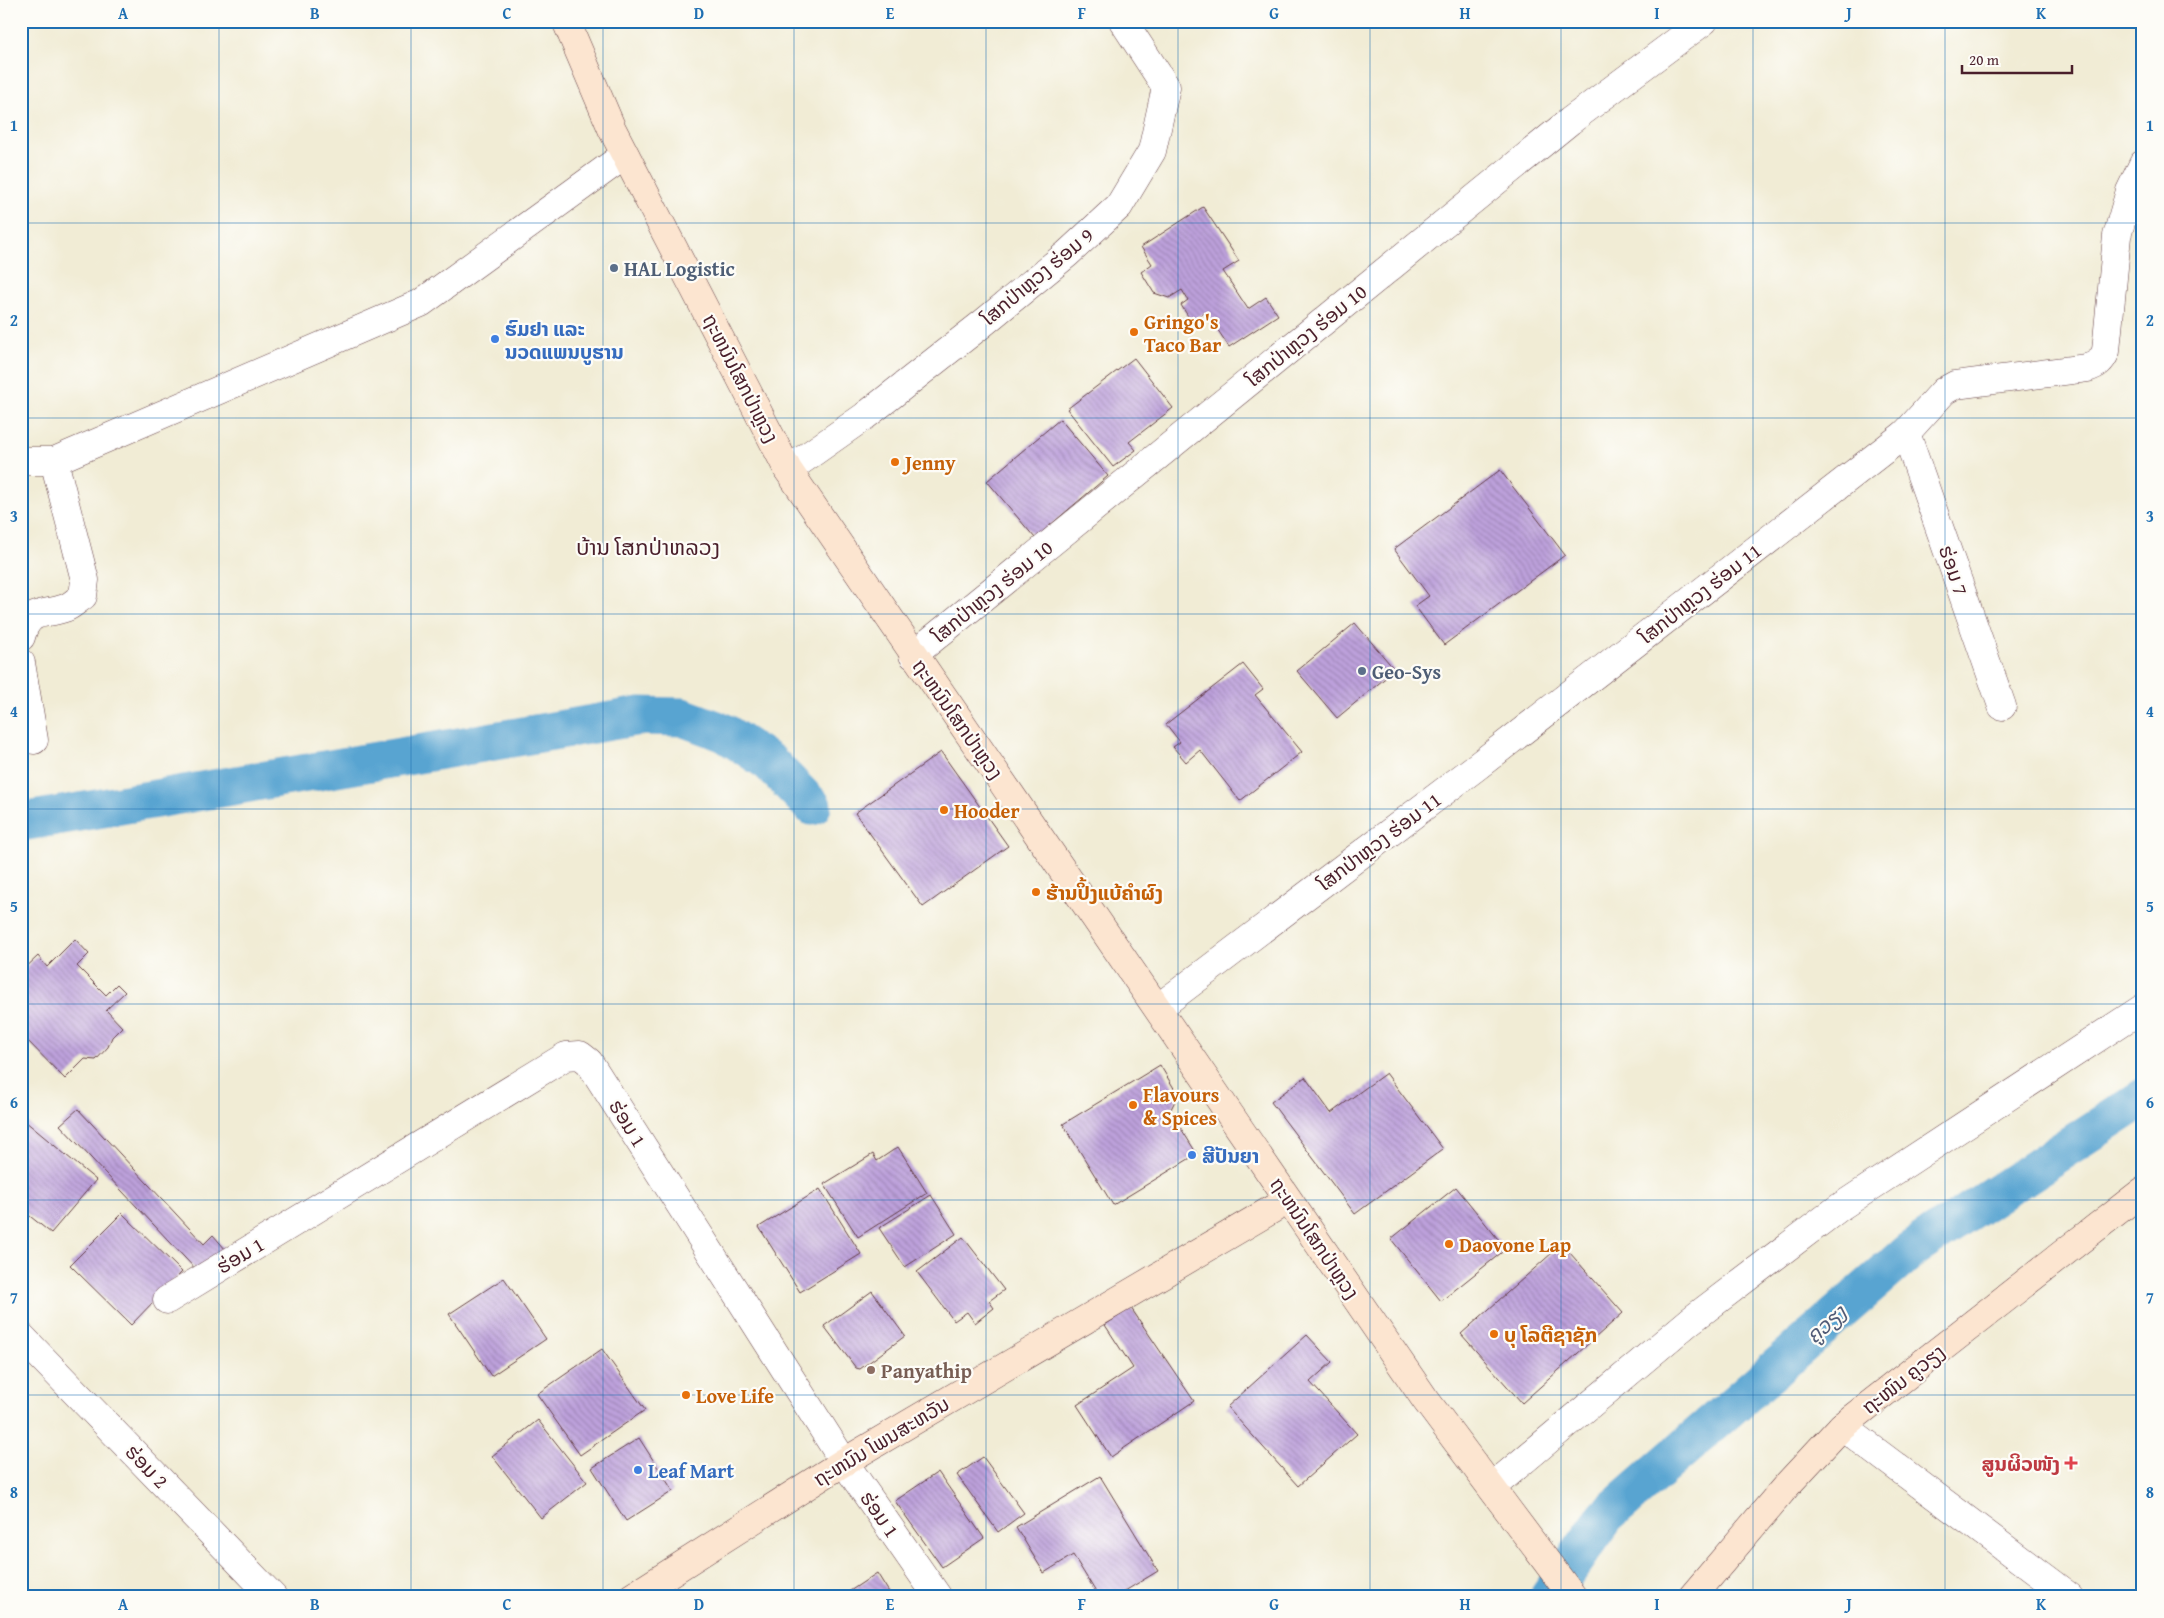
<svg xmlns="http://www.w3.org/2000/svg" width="2164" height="1618" viewBox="0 0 2164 1618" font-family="'Gentium Book Plus','Noto Sans Lao',serif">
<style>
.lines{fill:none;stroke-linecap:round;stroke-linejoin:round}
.canal{stroke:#59a4d1;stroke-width:39}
.building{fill:url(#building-back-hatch)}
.street-casing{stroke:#633e44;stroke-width:29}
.secondary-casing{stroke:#633e44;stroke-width:29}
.street{stroke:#fff;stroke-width:28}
.secondary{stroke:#fce5d0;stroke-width:28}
.grid{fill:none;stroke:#1f6fb2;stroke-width:1;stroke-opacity:0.55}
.service-dot{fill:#5c6f8a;stroke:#fdfcf7;stroke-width:2}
.food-dot{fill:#e8710a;stroke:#fdfcf7;stroke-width:2}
.shop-dot{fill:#3f7fe0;stroke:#fdfcf7;stroke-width:2}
.education-dot{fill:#8d6e63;stroke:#fdfcf7;stroke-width:2}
.health-dot{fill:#e0444e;stroke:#fdfcf7;stroke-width:2}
.labels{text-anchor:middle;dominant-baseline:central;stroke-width:4.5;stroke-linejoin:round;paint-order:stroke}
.service-label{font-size:20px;font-weight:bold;fill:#4e5e75;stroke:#fdfcf7;text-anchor:start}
.street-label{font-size:20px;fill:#4a1f2b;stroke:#fdfcf7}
.food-label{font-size:20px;font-weight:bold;fill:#c56008;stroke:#fdfcf7;text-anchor:start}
.shop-label{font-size:20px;font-weight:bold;fill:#366cbe;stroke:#fdfcf7;text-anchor:start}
.education-label{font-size:20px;font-weight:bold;fill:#785e54;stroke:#fdfcf7;text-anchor:start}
.health-label{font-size:20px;font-weight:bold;fill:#be3a42;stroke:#fdfcf7;text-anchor:end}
.water-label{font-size:21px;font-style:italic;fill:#515b76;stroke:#fdfcf7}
.quarter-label{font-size:22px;fill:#4a1f2b;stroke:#fdfcf7}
.neatline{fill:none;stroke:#1f6fb2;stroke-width:2}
.grid-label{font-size:16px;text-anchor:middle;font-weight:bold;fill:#1f6fb2}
</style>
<defs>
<pattern id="building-back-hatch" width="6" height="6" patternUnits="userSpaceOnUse" patternTransform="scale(1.25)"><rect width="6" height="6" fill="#bda1dc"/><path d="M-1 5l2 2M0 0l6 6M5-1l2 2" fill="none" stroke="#9c83b3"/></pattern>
</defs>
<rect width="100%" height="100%" fill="#fdfcf7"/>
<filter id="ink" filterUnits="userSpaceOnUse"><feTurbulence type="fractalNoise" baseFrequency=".02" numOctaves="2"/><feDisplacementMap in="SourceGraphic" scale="10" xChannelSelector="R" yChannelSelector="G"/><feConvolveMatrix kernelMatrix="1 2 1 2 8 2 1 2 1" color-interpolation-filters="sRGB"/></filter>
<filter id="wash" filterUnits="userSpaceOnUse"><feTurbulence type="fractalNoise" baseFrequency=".0096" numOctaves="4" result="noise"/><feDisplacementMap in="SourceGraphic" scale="20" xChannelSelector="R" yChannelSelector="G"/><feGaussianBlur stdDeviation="1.12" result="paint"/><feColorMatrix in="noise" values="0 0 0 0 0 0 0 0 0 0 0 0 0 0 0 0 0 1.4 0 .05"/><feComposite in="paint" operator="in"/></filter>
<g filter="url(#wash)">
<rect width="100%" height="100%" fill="#f1ecd5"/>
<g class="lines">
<g class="canal">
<polyline points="21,822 640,716 682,717 725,733 769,762 812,806"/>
<polyline points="1549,1597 1606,1516 1911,1250 2143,1098"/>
</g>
</g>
<g id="blocks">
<g class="building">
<polygon points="1203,207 1239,261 1223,271 1248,309 1266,297 1278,315 1229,347 1206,312 1191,321 1181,305 1188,300 1182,290 1169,298 1154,293 1141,272 1152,264 1141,247"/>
<polygon points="1134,358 1173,408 1129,442 1136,450 1113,467 1067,409"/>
<polygon points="1060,419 1108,476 1035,538 987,481"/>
<polygon points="1500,470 1565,555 1444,645 1415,606 1429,596 1394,549"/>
<polygon points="1355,623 1395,670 1337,718 1297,671"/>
<polygon points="1243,664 1263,689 1255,695 1302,752 1240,801 1200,750 1186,762 1173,747 1180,742 1166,724"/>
<polygon points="941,752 1008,846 923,907 855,813"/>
<polygon points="75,939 89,954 77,966 106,995 117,984 125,992 106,1010 122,1027 112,1037 108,1047 96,1060 85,1059 65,1079 21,1034 21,972 38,956 47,967"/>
<polygon points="1160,1065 1178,1095 1170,1111 1197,1154 1113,1205 1063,1124"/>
<polygon points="1386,1073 1443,1149 1355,1214 1271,1102 1305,1077 1331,1113"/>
<polygon points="78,1109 204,1244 213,1235 226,1250 200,1274 60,1125"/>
<polygon points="25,1121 96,1180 51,1233 21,1209 21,1125"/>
<polygon points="898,1147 927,1193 858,1237 824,1184 873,1154 877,1161"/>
<polygon points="1456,1187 1506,1249 1441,1301 1391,1239"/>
<polygon points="820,1189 861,1254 800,1292 759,1227"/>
<polygon points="931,1195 956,1234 905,1267 879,1228"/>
<polygon points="122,1213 182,1272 131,1325 70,1265"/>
<polygon points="963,1237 1004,1290 989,1301 994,1308 975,1323 967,1312 954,1321 917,1272"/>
<polygon points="1562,1244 1623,1313 1522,1403 1461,1334"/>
<polygon points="504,1278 546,1339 491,1376 449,1314"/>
<polygon points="872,1291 905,1336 860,1369 856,1368 824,1326"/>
<polygon points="1131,1308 1194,1401 1111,1457 1077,1405 1133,1368 1105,1325"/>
<polygon points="1307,1335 1332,1362 1310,1382 1357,1434 1298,1486 1227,1407"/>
<polygon points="602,1349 645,1410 580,1455 537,1394"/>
<polygon points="538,1420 587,1482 541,1518 492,1456"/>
<polygon points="639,1438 673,1491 626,1521 592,1468"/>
<polygon points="983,1457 1024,1513 998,1532 957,1475"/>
<polygon points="938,1472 984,1538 942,1567 895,1501"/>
<polygon points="1100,1476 1158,1571 1115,1597 1099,1597 1073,1555 1044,1573 1016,1527"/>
<polygon points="877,1573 892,1597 841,1597"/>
</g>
</g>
</g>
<g filter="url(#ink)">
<use href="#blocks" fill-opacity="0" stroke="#633e44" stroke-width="1"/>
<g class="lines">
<defs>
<g id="street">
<polyline points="1906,433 2002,706"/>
<polyline points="21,461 54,461 421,303 625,155"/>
<polyline points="788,470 865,416 982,324 1067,254 1119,206 1152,151 1166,87 1123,21"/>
<path d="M21,637C29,607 44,616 65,608C71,606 77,600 83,596L85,580L54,461"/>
<polyline points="913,655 1570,121 1704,21"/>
<polyline points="21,663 34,740"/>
<path d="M1158,1008L1475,768L1906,433L1944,391L1955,385L2087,368C2097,365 2102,361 2106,351L2117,236L2130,191L2143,164"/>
<polyline points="167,1300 566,1056 580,1055 589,1062 844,1462 938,1597"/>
<polyline points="21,1336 273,1597"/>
<polyline points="1842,1426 2070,1597"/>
<polyline points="1492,1487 1690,1321 1840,1207 2143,1008"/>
</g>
<g id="secondary">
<polyline points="566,21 612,129 788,470 1425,1399 1573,1597"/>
<polyline points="632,1597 844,1462 1288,1200"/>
<polyline points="1692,1597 1788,1484 1842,1426 2143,1191"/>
</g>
</defs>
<use href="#street" class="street-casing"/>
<use href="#secondary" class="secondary-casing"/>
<use href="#street" class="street"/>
<use href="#secondary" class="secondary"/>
</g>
</g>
<path class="grid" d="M219,21V1597M411,21V1597M603,21V1597M794,21V1597M986,21V1597M1178,21V1597M1370,21V1597M1561,21V1597M1753,21V1597M1945,21V1597M21,223H2143M21,418H2143M21,614H2143M21,809H2143M21,1004H2143M21,1200H2143M21,1395H2143"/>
<g class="service-dot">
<circle cx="614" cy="268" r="5"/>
<circle cx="1362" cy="671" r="5"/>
</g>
<g class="food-dot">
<circle cx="1134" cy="332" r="5"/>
<circle cx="895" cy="462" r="5"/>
<circle cx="944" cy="810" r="5"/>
<circle cx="1036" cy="892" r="5"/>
<circle cx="1133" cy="1105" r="5"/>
<circle cx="1449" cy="1244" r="5"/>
<circle cx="1494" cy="1334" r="5"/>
<circle cx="686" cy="1395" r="5"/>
</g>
<g class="shop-dot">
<circle cx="495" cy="339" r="5"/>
<circle cx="1192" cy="1155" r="5"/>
<circle cx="638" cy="1470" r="5"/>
</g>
<circle class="education-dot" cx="871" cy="1370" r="5"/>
<path class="health-dot" d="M2068.5 1455.5h5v5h5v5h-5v5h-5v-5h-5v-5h5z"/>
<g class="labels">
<g class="service-label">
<text x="624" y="268">HAL Logistic</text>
<text x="1372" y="671">Geo-Sys</text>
</g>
<g class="street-label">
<text transform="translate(1037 276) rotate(-40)">ໂສກປ່າຫຼວງ ຮ່ອມ 9</text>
<text transform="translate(1306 335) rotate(-39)">ໂສກປ່າຫຼວງ ຮ່ອມ 10</text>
<text transform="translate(741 378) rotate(63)">ຖະຫນົນໂສກປ່າຫຼວງ</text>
<text transform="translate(1954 570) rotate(71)">ຮ່ອມ 7</text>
<text transform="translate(992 591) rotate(-39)">ໂສກປ່າຫຼວງ ຮ່ອມ 10</text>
<text transform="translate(1700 593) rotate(-38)">ໂສກປ່າຫຼວງ ຮ່ອມ 11</text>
<text transform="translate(958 719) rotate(55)">ຖະຫນົນໂສກປ່າຫຼວງ</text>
<text transform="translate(1379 841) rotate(-37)">ໂສກປ່າຫຼວງ ຮ່ອມ 11</text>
<text transform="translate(628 1123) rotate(58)">ຮ່ອມ 1</text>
<text transform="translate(1315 1238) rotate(56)">ຖະຫນົນໂສກປ່າຫຼວງ</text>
<text transform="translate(240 1255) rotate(-31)">ຮ່ອມ 1</text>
<text transform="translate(1903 1379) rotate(-38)">ຖະໜົນ ຄູວຽງ</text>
<text transform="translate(881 1441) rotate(-31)">ຖະຫນົນ ໂພນສະຫວັນ</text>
<text transform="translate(147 1466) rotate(46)">ຮ່ອມ 2</text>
<text transform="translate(880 1514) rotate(55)">ຮ່ອມ 1</text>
</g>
<g class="food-label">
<text x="1144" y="321">Gringo's<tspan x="1144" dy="23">Taco Bar</tspan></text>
<text x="905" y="462">Jenny</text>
<text x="954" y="810">Hooder</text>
<text x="1046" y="892">ຮ້ານປິ້ງແບ້ຄຳຜົງ</text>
<text x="1143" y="1094">Flavours<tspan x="1143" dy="23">&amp; Spices</tspan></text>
<text x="1459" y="1244">Daovone Lap</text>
<text x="1504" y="1334">ບຸ ໂລຕີຊາຊັກ</text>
<text x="696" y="1395">Love Life</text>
</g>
<g class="shop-label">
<text x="505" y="328">ຮົມຢາ ແລະ<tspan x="505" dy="23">ນວດແພນບູຮານ</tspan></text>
<text x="1202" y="1155">ສີປັນຍາ</text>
<text x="648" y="1470">Leaf Mart</text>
</g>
<g class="education-label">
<text x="881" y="1370">Panyathip</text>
</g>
<g class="health-label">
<text x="2060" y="1463">ສູນຜິວໜັງ</text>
</g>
<g class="water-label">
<text transform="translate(1826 1324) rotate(-41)">ຄູວຽງ</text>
</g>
<g class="quarter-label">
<text x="648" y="547">ບ້ານ ໂສກປ່າຫລວງ</text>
</g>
</g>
<rect width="2164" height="1618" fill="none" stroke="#fdfcf7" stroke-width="55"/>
<path d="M1962 65v8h110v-8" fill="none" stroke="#4a1f2b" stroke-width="2.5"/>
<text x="1969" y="65" font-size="15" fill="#4a1f2b" stroke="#fdfcf7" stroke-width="4" paint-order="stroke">20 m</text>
<rect x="28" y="28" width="2108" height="1562" class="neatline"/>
<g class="grid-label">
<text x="123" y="19">A</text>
<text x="315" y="19">B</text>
<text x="507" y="19">C</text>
<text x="699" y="19">D</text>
<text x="890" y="19">E</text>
<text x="1082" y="19">F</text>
<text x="1274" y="19">G</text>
<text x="1465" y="19">H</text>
<text x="1657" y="19">I</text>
<text x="1849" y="19">J</text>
<text x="2041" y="19">K</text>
<text x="14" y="131">1</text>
<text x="2150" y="131">1</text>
<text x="14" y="326">2</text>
<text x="2150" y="326">2</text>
<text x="14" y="522">3</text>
<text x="2150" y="522">3</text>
<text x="14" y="717">4</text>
<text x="2150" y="717">4</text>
<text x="14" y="912">5</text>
<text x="2150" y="912">5</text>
<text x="14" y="1108">6</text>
<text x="2150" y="1108">6</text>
<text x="14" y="1303">7</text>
<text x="2150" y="1303">7</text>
<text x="14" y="1498">8</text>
<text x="2150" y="1498">8</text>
<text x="123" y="1610">A</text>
<text x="315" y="1610">B</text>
<text x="507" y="1610">C</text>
<text x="699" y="1610">D</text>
<text x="890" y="1610">E</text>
<text x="1082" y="1610">F</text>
<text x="1274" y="1610">G</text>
<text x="1465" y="1610">H</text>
<text x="1657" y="1610">I</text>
<text x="1849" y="1610">J</text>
<text x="2041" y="1610">K</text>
</g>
</svg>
